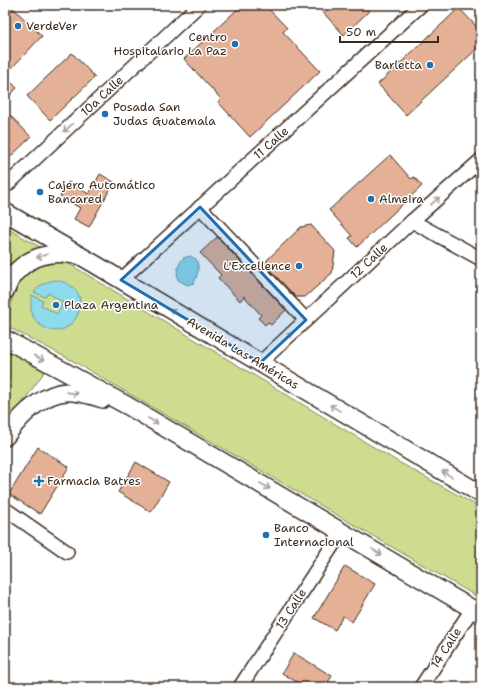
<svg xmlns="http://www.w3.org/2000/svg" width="486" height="692" viewBox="0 0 486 692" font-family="'Shantell Sans',sans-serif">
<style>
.green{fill:#cedc8f;stroke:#848356}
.water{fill:#8fdbee;stroke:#6d949b}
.building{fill:#e4b197;stroke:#3b2a1e}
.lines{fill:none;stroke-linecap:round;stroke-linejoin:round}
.minor-casing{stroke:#3b2a1e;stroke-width:16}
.major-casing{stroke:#3b2a1e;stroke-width:20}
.minor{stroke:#fff;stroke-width:13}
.major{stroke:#fff;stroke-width:17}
.oneway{stroke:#a79f9a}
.marked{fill:#1f6fb2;fill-opacity:0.2;stroke:#1f6fb2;stroke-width:3;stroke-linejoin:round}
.poi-dot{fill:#1f6fb2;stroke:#fff;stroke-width:1.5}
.labels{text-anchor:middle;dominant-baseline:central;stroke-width:3;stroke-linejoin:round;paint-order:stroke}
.poi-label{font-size:12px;fill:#3b2a1e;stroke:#fff;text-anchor:start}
.street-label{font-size:12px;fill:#3b2a1e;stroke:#fff}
</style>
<rect width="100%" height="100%" fill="#fff"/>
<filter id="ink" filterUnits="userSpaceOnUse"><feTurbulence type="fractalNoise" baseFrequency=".025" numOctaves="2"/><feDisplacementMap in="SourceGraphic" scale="8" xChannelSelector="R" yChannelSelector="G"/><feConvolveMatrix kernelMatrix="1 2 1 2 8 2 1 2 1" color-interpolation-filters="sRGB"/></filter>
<g filter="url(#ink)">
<g class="green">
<path d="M5,227L40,247C27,253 12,260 5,273Z"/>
<path d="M60,261L66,262L395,460L481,508V599L73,361L10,328C8,302 15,275 41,264C47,262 54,262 60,261Z"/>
<polygon points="5,345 47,368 5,428"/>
</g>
<g class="water">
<path d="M190,256L196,259C200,268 198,273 194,283L187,285L178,280C176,272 178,265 183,258Z"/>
<path d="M55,280C105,287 70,353 38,323C30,316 30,305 32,295L43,301L41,305L57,314L63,302L48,293L45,297L34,292C40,285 46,282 55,280Z"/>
</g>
<g class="building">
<polygon points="242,5 265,5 287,28 283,32 320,71 250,137 218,102 221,99 184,59"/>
<polygon points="316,5 365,5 370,10 344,35"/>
<polygon points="13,8 42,36 5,75 5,16"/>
<polygon points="459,8 476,26 481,21 481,45 406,115 378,84"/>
<polygon points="72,53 95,77 50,120 27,96"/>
<polygon points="5,76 17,88 5,100"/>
<polygon points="5,110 31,137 5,162"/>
<polygon points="390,155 411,179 414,177 422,186 357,247 349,238 352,236 329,210"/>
<polygon points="100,174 114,182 89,227 74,219 80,208 60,196 68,182 89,194"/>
<polygon points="311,225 335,251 332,273 305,297 296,297 266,266 267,260 301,227"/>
<polygon points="217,237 286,310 271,325 268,322 265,325 258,318 261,315 244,296 240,301 218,278 221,275 200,253"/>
<polygon points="38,447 69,467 40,514 9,494"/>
<polygon points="136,462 169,482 151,512 118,492"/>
<polygon points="345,566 375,584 352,622 343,616 335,630 314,618"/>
<polygon points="294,653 332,676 325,687 305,687 282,673"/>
</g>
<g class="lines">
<defs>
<g id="minor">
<polyline points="5,187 199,5"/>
<polyline points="200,207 306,320"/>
<polyline points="412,221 481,259"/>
<polyline points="121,280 421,5"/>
<polyline points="260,363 412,221 481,160"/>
<polyline points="5,509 67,552"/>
<polyline points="240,687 342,531"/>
<polyline points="421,687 472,609"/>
</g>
<g id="major">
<polyline points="5,212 98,266 260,363 481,494"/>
<path d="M5,291C8,286 10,279 14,274C31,255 51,251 75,255"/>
<polyline points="5,339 128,406 481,614"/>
<path d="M5,437C19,418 40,394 66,392C76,391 93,396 103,399"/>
</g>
</defs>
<use href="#minor" class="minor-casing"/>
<use href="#major" class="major-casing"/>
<use href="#minor" class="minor"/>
<use href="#major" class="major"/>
</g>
<defs><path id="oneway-shaft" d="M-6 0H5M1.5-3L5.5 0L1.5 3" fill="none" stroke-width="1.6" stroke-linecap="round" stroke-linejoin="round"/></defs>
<g class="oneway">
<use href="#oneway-shaft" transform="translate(68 128) rotate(137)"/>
<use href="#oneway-shaft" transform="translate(435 201) rotate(-41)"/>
<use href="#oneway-shaft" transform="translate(42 256) rotate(161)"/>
<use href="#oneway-shaft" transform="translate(175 313) rotate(-149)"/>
<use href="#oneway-shaft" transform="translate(288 337) rotate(-43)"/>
<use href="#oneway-shaft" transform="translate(39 358) rotate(28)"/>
<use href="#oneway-shaft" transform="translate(72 393) rotate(8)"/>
<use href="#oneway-shaft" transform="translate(335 408) rotate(-149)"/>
<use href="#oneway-shaft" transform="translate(153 421) rotate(30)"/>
<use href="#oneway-shaft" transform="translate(447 474) rotate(-149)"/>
<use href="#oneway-shaft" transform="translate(265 486) rotate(30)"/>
<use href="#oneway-shaft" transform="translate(377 552) rotate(31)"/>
</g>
</g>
<path class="marked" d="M200,207L306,320L260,363L121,280Z"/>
<g class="poi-dot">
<circle cx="18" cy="26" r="4"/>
<circle cx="235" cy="44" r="4"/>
<circle cx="430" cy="65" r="4"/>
<circle cx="105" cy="114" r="4"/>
<circle cx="40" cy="192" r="4"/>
<circle cx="371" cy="199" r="4"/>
<circle cx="299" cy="266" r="4"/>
<circle cx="56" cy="305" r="4"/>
<path d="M37 475h4v4h4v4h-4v4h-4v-4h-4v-4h4z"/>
<circle cx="266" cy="535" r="4"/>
</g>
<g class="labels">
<g class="poi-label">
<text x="26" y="26">VerdeVer</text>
<text x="227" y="37" text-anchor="end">Centro<tspan x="227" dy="14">Hospitalario La Paz</tspan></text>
<text x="422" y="65" text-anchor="end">Barletta</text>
<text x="113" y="107">Posada San<tspan x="113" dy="14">Judas Guatemala</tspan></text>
<text x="48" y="185">Cajero Automático<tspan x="48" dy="14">Bancared</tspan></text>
<text x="379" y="199">Almeira</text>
<text x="291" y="266" text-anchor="end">L'Excellence</text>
<text x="64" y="305">Plaza Argentina</text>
<text x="47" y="481">Farmacia Batres</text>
<text x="274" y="528">Banco<tspan x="274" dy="14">Internacional</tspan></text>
</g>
<g class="street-label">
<text transform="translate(102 96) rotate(-43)">10a Calle</text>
<text transform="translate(271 143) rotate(-42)">11 Calle</text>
<text transform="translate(369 261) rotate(-43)">12 Calle</text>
<text transform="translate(243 353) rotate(31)">Avenida Las Américas</text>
<text transform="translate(291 609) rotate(-57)">13 Calle</text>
<text transform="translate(446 648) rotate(-57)">14 Calle</text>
</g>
</g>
<rect width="486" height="692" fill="none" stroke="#fff" stroke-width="20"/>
<rect x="10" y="10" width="466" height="672" fill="none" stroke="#3b2a1e" stroke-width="1.5" filter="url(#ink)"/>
<path d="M340 36v6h98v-6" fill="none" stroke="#3b2a1e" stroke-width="2"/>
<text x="346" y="36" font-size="12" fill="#3b2a1e" stroke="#ffffff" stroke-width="3" paint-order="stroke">50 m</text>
</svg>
